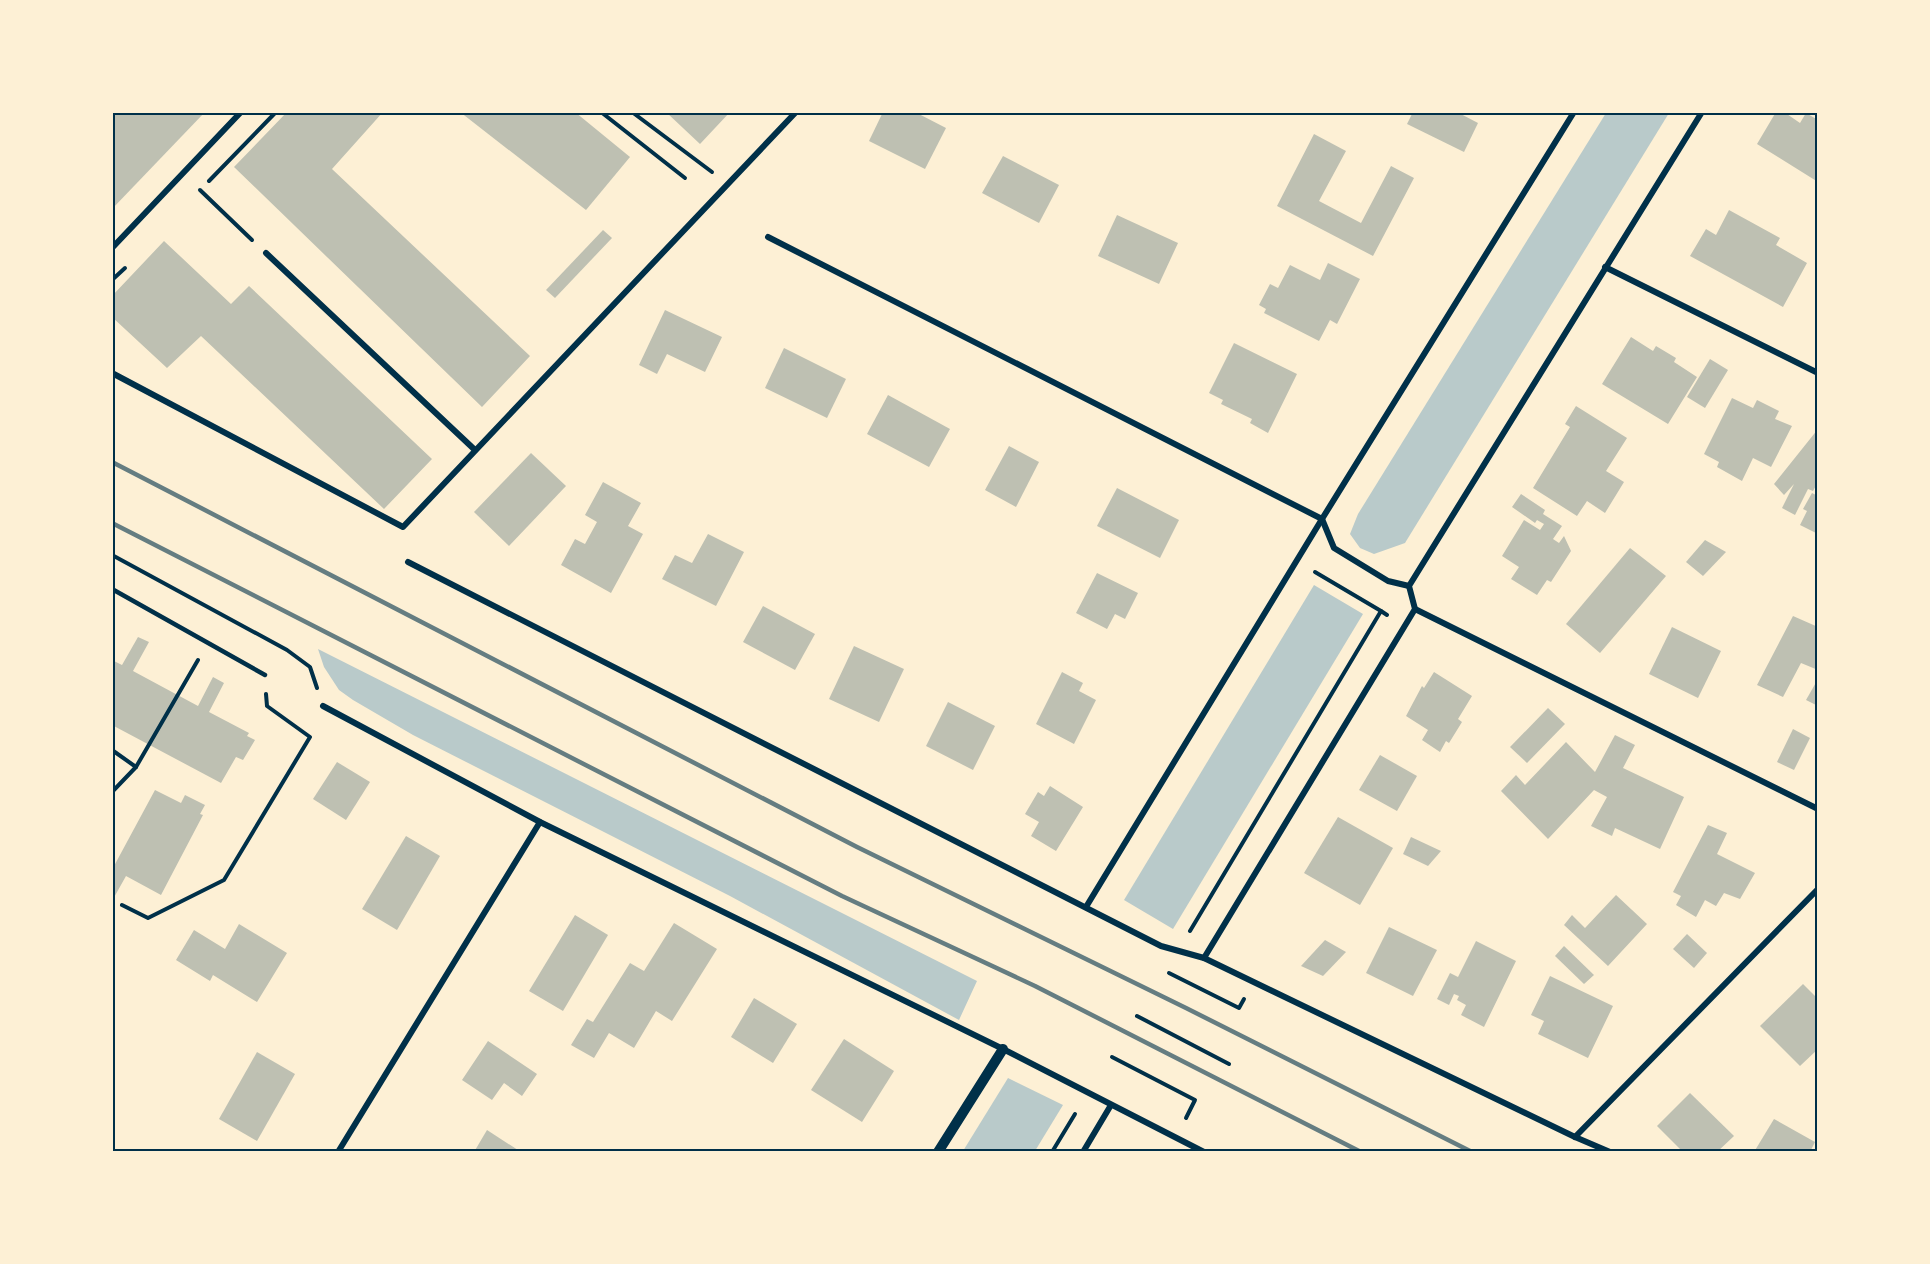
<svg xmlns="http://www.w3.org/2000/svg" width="1930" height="1264" viewBox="0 0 1930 1264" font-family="'Nunito Sans',sans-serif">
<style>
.green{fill:#b9caca}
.building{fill:#bec0b2}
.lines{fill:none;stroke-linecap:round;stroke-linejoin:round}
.path{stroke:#003049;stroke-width:4}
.service{stroke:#003049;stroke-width:4.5}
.minor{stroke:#003049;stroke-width:6}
.tertiary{stroke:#003049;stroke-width:10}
.rail{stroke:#657d81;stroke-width:4.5}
.neatline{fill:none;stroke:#003049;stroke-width:2}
</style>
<rect width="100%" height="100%" fill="#fdf0d5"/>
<g class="green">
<polygon points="1606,113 1669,113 1405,543 1374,554 1360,548 1350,534 1358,514"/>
<polygon points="1314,585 1363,614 1173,929 1124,900"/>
<polygon points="318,649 977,981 959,1020 730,896 413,735 353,700 339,690 324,667"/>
<polygon points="1008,1078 1063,1105 1035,1151 963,1151"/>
</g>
<g class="building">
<polygon points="112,112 205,112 112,209"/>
<polygon points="287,112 383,112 332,169 530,356 482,407 234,167"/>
<polygon points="460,112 575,112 630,157 586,210"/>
<polygon points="666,112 730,112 700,144"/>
<polygon points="883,112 915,112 946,128 925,169 869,141"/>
<polygon points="1413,112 1457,112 1478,123 1464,152 1407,124"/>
<polygon points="1776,112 1784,112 1800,123 1806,113 1818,120 1818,182 1757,144"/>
<polygon points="1314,134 1346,151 1319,201 1361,223 1391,166 1414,178 1373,256 1277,206"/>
<polygon points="1003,156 1059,185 1039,223 982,193"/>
<polygon points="1729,210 1780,238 1776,245 1807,263 1783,307 1690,256 1706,229 1716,235"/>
<polygon points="1117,215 1178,243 1159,284 1098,256"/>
<polygon points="603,230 612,238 555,298 546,290"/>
<polygon points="164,241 231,304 249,286 432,459 384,509 201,336 167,368 112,317 112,296"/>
<polygon points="1328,263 1360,279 1337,324 1330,320 1319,341 1264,313 1266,309 1259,305 1270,284 1278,288 1290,265 1320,280"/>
<polygon points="665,310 722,337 705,372 667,354 657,374 639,365"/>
<polygon points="1631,337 1653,351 1656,346 1676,358 1674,362 1697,377 1668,424 1602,384"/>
<polygon points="1234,343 1297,374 1268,433 1250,423 1252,419 1221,404 1223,400 1209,393"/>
<polygon points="784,348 846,379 827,418 765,388"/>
<polygon points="1710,359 1728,370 1705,408 1687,397"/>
<polygon points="888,395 950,429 929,467 867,434"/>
<polygon points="1732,398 1753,408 1757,400 1779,411 1775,419 1792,426 1771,467 1753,458 1742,481 1717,467 1719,462 1704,454"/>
<polygon points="1576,406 1627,438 1606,471 1624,482 1605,513 1587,501 1577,516 1533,488 1570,427 1565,424"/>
<polygon points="1818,429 1818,482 1813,491 1808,489 1795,515 1782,508 1794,484 1784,495 1774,484"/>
<polygon points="1009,446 1039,462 1016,507 985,490"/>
<polygon points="531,453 566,486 509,546 474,512"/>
<polygon points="603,482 641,503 628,526 643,534 611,593 561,565 575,539 585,544 597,522 585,515"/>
<polygon points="1117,488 1179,520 1160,558 1097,526"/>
<polygon points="1812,493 1818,496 1818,534 1800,525 1807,511 1803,509"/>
<polygon points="1521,494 1545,510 1543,514 1562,526 1553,539 1559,543 1564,536 1571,551 1551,582 1547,580 1537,595 1511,579 1519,567 1502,556 1524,520 1540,530 1544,524 1537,520 1535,523 1512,507"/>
<polygon points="708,534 744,552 716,606 662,579 675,555 692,563"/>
<polygon points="1705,540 1726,552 1703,576 1686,562"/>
<polygon points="1630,548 1666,576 1600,653 1566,624"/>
<polygon points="1097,573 1138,593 1125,619 1115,614 1107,629 1076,613"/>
<polygon points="763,606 815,634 795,670 743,642"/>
<polygon points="1793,616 1818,627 1818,670 1801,663 1783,697 1757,685"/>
<polygon points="1672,627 1721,651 1698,698 1649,674"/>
<polygon points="138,637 149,642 133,671 198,706 213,677 224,683 209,712 249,733 247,736 255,740 243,760 236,757 221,783 112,725 112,660 122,665"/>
<polygon points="854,646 904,669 879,722 829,699"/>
<polygon points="1062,672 1083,683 1079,691 1096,700 1074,744 1036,724"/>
<polygon points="1434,672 1472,696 1458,719 1462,722 1449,743 1446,741 1440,752 1422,740 1428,730 1406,716 1422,686 1424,688"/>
<polygon points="1818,679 1818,706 1806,700"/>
<polygon points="948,702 995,726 973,770 926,746"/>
<polygon points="1548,708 1565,724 1527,763 1510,747"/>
<polygon points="1793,729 1810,738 1794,770 1777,762"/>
<polygon points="1615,735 1635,745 1623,768 1684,797 1660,849 1615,828 1612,836 1591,826 1607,797 1594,790 1548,839 1501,791 1516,775 1525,785 1566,742 1595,772"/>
<polygon points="1380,755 1417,776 1397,811 1359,790"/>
<polygon points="337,762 370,782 346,820 313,799"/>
<polygon points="1050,786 1083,807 1056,851 1031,836 1039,822 1025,814 1038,792 1044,796"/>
<polygon points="155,790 181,803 185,795 205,805 200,814 203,815 161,895 126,876 112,901 112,865 114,866"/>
<polygon points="1338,817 1393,848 1360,905 1304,873"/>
<polygon points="1708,825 1727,833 1717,854 1755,873 1740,899 1724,893 1716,906 1705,900 1696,917 1676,905 1681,896 1673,892"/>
<polygon points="406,836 440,856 397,930 362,909"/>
<polygon points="1411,837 1441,851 1428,866 1403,854"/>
<polygon points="1616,895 1647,924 1608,966 1564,925 1572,915 1585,928"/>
<polygon points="575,915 608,935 563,1011 529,991"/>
<polygon points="674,923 717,949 672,1021 656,1011 634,1048 609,1033 594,1058 571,1045 587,1019 593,1022 630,963 644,971"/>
<polygon points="239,924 287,953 257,1002 213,975 210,981 176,960 194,930 225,949"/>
<polygon points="1389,927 1437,950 1413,996 1366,973"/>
<polygon points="1687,934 1707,953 1694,968 1673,949"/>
<polygon points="1325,940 1346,952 1323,976 1301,966"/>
<polygon points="1476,941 1516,961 1484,1027 1461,1015 1466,1005 1457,1000 1459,996 1454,994 1449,1005 1437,999 1450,973 1458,977"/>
<polygon points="1564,946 1594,975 1584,984 1555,956"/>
<polygon points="1550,976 1613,1006 1588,1058 1538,1034 1544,1021 1531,1015"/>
<polygon points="1803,984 1818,999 1818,1049 1800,1066 1760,1026"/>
<polygon points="754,998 797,1024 773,1063 731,1037"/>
<polygon points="844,1039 894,1071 862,1122 811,1090"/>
<polygon points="488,1041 537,1074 522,1096 504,1083 492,1100 462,1080"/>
<polygon points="257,1052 295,1074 257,1141 219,1119"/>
<polygon points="1690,1093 1734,1136 1717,1152 1683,1152 1657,1126"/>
<polygon points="1774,1119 1815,1142 1810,1152 1754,1152"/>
<polygon points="487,1130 521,1152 474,1152"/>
</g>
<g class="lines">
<g class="path">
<polyline points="601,112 685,178"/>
<polyline points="632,112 712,172"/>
<polyline points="209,181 276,112"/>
<polyline points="200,190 252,240"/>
<polyline points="112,280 125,268"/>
<polyline points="112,555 287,650 310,667 317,688"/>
<polyline points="1315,572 1381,611"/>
<polyline points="112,750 136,767"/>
<polyline points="112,792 136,767 198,660"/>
<polyline points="122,905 148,918 224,880 310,737 267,706 266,694"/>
<polyline points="1190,931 1381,611 1387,615"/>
<polyline points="1169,973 1239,1008 1244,999"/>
<polyline points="1137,1016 1229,1064"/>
<polyline points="1112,1057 1195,1100 1186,1118"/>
<polyline points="1052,1152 1075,1114"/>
</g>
<polyline class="service" points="112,589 265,675"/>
<g class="minor">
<polyline points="768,237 1322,519 1334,548 1388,581 1409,586"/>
<polyline points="112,248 241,112"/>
<polyline points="266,253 475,450"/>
<polyline points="1605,267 1818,373"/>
<polyline points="112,373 403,527 796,112"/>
<polyline points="408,562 1161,946 1204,958 1575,1137 1610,1152"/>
<polyline points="1415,609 1818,809"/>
<polyline points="323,706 540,822 1003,1049 1204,1152"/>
<polyline points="1086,907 1322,519 1574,112"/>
<polyline points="1204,958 1415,609 1409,586 1702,112"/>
<polyline points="1575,1137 1818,889"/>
<polyline points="338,1152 540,822"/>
<polyline points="1083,1152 1111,1105"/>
</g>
<polyline class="tertiary" points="938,1152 1003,1049"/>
<g class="rail">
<polyline points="112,462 857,847 1186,1008 1472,1152"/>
<polyline points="112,523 842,896 1035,986 1361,1152"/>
</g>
</g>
<rect width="1930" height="1264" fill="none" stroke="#fdf0d5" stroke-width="228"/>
<rect x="114" y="114" width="1702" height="1036" class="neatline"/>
</svg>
